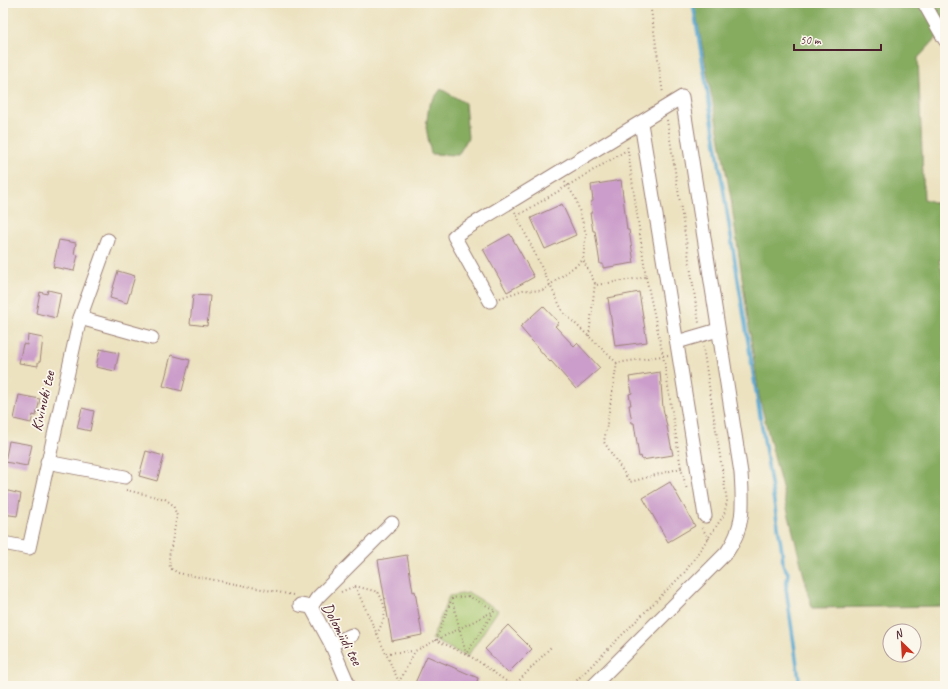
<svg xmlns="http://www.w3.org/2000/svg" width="948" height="689" viewBox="0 0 948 689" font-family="Caveat,sans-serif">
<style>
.green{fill:#a9c76e;stroke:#7a734c}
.forest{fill:#86ac61;stroke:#686646}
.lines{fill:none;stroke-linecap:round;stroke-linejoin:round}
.stream{stroke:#56a7d0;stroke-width:3.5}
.building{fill:#cb9dca}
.minor-casing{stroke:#9b8076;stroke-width:15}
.path{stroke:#9b8076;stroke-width:2;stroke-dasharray:1 3;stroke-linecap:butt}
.minor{stroke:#fff;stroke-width:13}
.labels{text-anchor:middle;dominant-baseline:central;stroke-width:3.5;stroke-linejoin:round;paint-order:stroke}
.street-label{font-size:16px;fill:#4a1f2b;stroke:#fbf7ec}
</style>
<rect width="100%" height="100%" fill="#fbf7ec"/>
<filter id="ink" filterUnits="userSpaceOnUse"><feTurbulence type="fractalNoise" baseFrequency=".025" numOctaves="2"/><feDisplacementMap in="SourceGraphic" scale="8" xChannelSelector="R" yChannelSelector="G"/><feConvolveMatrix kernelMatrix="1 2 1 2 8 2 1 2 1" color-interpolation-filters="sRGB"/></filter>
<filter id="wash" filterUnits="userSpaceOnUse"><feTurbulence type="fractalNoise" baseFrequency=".012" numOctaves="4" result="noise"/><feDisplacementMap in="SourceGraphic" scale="16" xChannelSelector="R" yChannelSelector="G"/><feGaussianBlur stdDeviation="0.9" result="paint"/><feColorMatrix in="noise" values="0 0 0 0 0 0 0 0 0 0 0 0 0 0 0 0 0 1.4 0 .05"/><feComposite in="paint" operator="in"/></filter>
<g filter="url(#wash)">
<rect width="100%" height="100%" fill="#ece2c0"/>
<polygon class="green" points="469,593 498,610 467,657 432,639 449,596"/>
<g class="forest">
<polygon points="694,3 945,3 945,29 918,58 924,199 945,206 945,258 939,260 945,282 945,606 812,608 759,396 730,193"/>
<polygon points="441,89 465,103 468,138 458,155 431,154 426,127 429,105"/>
</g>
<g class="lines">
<polyline class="stream" points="693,3 782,551 783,565 788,573 786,588 800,686"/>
</g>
<g id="blocks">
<g class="building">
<polygon points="621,180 627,230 629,230 634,263 603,268 603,264 600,264 595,231 593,231 590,213 592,213 591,202 593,201 591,185"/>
<polygon points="562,204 576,235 545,249 531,218"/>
<polygon points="510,234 534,277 507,292 483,249"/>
<polygon points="59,240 76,243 74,254 78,255 74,271 53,267"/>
<polygon points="118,271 135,276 127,303 110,298"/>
<polygon points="48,290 61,293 56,318 36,313 40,292 47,294"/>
<polygon points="639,292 647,342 615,346 608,298"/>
<polygon points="193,295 210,296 207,326 190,324"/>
<polygon points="543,306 559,323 555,326 574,346 577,343 600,368 576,389 551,361 550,362 520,327"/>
<polygon points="28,335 43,338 40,362 38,362 38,366 19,363 23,344 27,345"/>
<polygon points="100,349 119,353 115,371 96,367"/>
<polygon points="171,355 190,360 182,391 163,386"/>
<polygon points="660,372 663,408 673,455 642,460 641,456 639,457 634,423 632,423 629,405 631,405 629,394 632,393 629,377"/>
<polygon points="19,395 40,399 36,416 33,415 31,423 14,419"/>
<polygon points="82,408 94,411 90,431 77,428"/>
<polygon points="9,441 32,445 27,466 5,462"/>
<polygon points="146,451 164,456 157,481 139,476"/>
<polygon points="670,482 695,526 668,542 643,498"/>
<polygon points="4,490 21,494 17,516 3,514"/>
<polygon points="407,555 413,592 415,591 422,635 392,641 378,560"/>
<polygon points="508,625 532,649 508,673 485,649"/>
<polygon points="427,656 478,678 476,686 421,686 415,683"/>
</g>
</g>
</g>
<g filter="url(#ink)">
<use href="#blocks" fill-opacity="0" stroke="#9b8076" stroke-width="1"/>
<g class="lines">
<defs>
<g id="minor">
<polyline points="924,3 945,40"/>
<polyline points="641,123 705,516"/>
<path d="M490,301L454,236L682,97L741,473C743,503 745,527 727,552L593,686"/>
<polyline points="80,318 152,338"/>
<polyline points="677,342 718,330"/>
<polyline points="47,462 125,477"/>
<polyline points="3,543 29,548 80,318 108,240"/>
<polyline points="300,605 311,607 331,644 349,686"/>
<polyline points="311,607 317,598 392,523"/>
<polyline points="331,644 352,635"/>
</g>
</defs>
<use href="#minor" class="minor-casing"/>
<g class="path">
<polyline points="650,3 663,94"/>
<polyline points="667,120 699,323"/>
<polyline points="565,182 576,199 586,234 583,260 596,285 646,277 627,144"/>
<polyline points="515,212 563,312 617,363"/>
<polyline points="517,216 627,150"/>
<polyline points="646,277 663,355 681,468"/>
<polyline points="500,298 523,290 542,291 583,260"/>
<polyline points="589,336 595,283"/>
<polyline points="668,355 617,363 604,442 630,482 681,468 687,490"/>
<polyline points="126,490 165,499 173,505 177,516 169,557 170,568 178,573 293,595"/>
<polyline points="702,528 709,539"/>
<path d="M355,586L378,592C388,609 386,616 377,634"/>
<polyline points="341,592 355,586 399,682 407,686"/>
<polygon points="468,596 495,610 466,654 436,640 452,598"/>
<polyline points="452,599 466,654 475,659 513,686"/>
<polyline points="386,653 414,651"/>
<polyline points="397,686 415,651 494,611"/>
<polyline points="514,686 551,647"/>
<polyline points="571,686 685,572 724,515 727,501 703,347"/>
</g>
<use href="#minor" class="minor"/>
</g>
</g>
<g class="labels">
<g class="street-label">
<text transform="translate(43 401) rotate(-77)">Kivinuki tee</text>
<text transform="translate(342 634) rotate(62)">Dolomiidi tee</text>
</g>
</g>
<rect width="948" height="689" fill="none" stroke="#fbf7ec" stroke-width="16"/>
<g transform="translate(902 643) rotate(335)"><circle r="19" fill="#fbf7ec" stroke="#b4a19f"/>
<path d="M0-3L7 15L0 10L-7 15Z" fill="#c8321e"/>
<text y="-6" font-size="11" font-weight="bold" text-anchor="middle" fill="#4a1f2b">N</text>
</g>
<path d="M794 44v6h87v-6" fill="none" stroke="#4a1f2b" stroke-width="2"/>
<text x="800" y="44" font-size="12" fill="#4a1f2b" stroke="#fbf7ec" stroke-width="3" paint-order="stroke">50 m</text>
</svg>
